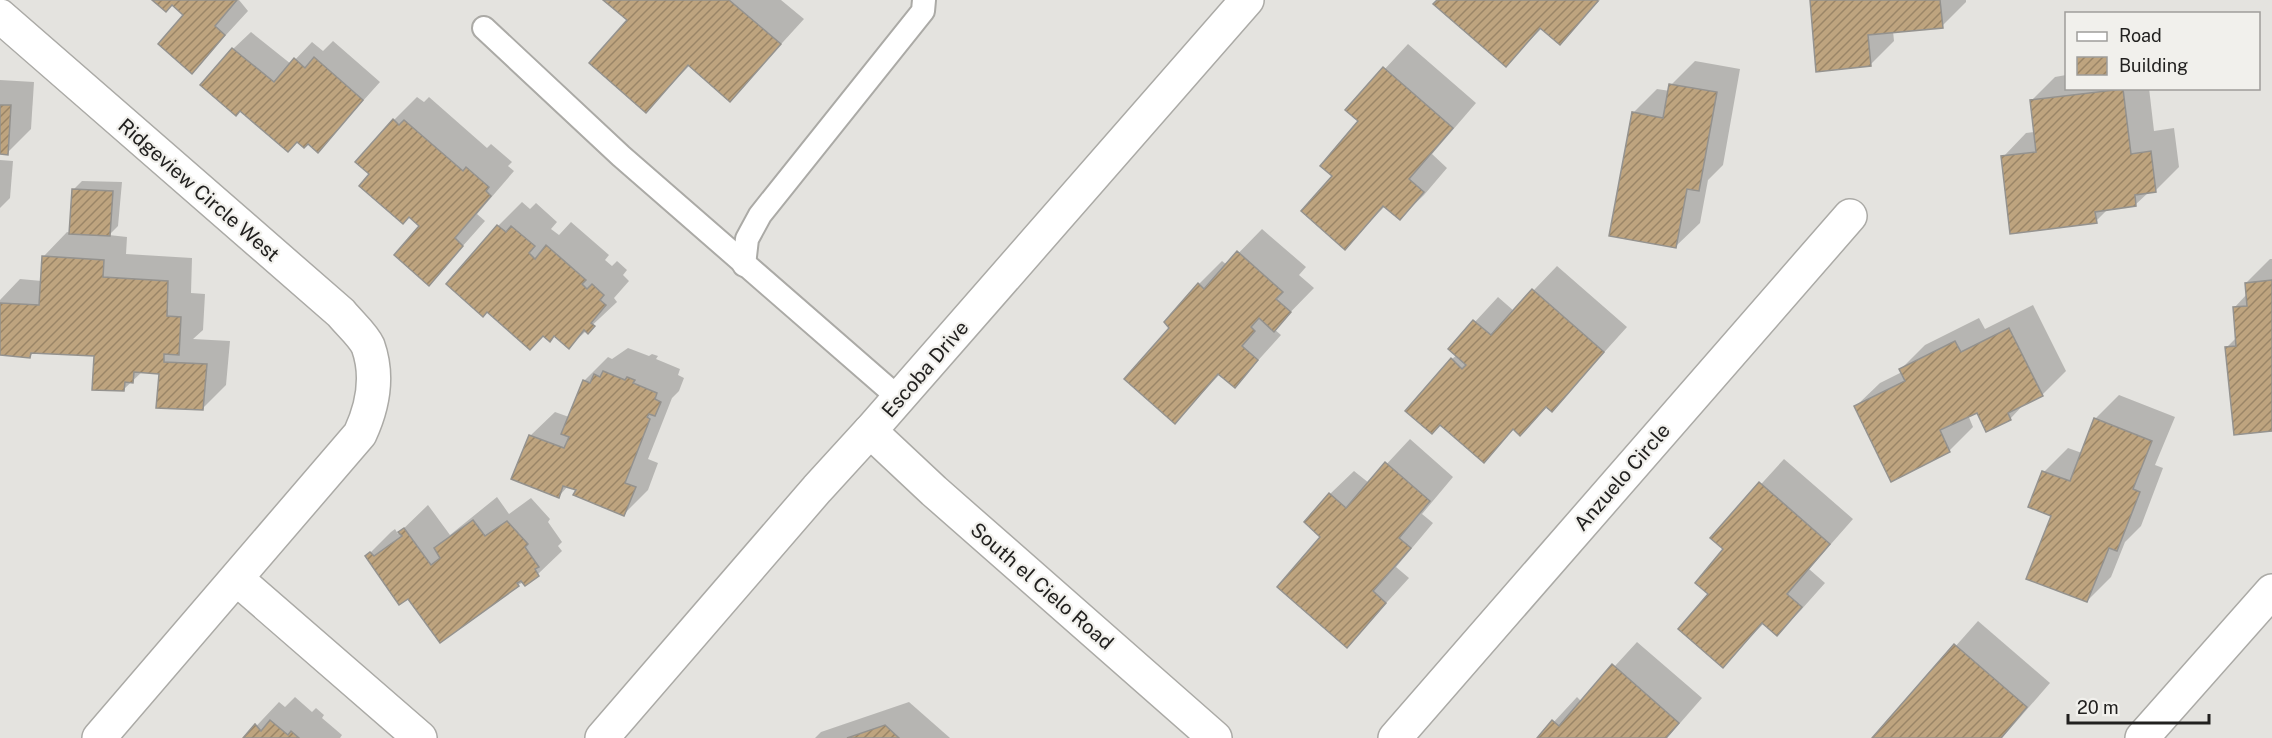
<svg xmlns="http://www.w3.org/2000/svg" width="2272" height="738" viewBox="0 0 2272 738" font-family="'Public Sans',sans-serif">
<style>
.shadow{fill:#0003}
.building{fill:url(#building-hatch);stroke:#94928e;stroke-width:1.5}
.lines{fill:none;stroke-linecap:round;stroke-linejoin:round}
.service-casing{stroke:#abaaa6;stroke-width:26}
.minor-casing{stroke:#abaaa6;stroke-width:36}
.tertiary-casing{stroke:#abaaa6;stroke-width:36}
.service{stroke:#fff;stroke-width:22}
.minor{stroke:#fff;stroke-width:33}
.tertiary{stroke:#fff;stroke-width:33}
.labels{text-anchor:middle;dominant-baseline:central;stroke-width:4.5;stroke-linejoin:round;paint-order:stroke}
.street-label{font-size:20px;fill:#21201f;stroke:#f1f0ec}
</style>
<defs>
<pattern id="building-hatch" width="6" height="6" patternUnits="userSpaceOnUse" patternTransform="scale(1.5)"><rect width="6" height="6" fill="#bea47f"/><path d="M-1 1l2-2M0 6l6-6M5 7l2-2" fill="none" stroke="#9a8567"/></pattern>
</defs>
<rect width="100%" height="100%" fill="#e4e3df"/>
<g class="shadow">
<polygon points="154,0 239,0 248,11 192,72 185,14 173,4"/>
<polygon points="606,0 781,0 804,19 730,100 690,65 646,111 629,20"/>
<polygon points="1439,0 1600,0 1560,43 1542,28 1506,65"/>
<polygon points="1811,0 1966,0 1966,2 1942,26 1893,31 1894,41 1870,65"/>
<polygon points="251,32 291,64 312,42 323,51 333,41 380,82 318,151 233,49"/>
<polygon points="1408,44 1476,103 1432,154 1447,168 1424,195 1400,218 1385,206 1345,248 1334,176 1360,121 1347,110"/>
<polygon points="1695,61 1740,69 1723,165 1708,180 1700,223 1676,246 1633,113 1657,89 1670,91 1671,85"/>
<polygon points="2066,75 2066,88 2149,88 2154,131 2174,128 2179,167 2155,191 2149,192 2135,205 2109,208 2096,221 2003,157 2026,133 2035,132 2031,101 2055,77"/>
<polygon points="0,80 34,82 31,129 7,153 0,153"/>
<polygon points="417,97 424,102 429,97 487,148 491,144 512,162 508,166 514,171 477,214 485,221 429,284 422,226 371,174 394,120"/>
<polygon points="0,160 13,161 10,198 0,208"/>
<polygon points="82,181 122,182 118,226 109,235 127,237 126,254 192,258 191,293 205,294 203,330 193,339 230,341 226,385 202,409 160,372 143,371 124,389 95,355 35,351 30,356 0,354 0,300 20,279 42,281 44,256 67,232 71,233 73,190"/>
<polygon points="522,202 530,209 536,203 557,222 551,229 559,235 571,222 609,255 605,260 612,266 617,261 627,270 623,275 629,281 614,298 617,302 569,347 498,226"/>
<polygon points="1262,229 1306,267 1299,275 1314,288 1274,329 1281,335 1235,386 1220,374 1175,422 1172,327 1199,284 1222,261 1227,265"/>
<polygon points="2270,259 2272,259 2272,429 2226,348 2237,337 2234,308 2247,294 2246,283"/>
<polygon points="1557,266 1627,327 1552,410 1548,406 1520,434 1514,429 1484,461 1452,359 1457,355 1450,349 1498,297 1514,311"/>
<polygon points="2033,305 2066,371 2042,395 2025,403 2010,419 1977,411 1968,415 1973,427 1949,451 1856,406 1880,383 1902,372 1901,369 1925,345 1979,318 1985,329"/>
<polygon points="628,348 649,356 652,354 658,356 656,359 680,369 678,375 684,378 679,391 672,398 648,459 658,463 648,490 624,514 568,486 559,496 513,479 531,435 555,412 569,417 584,381 608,357 612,359"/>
<polygon points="2119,395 2175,417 2155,465 2163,468 2141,526 2125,542 2111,577 2087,601 2053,515 2044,472 2068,448 2082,453 2095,419"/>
<polygon points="1410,439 1453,477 1422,514 1433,523 1396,567 1409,578 1347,646 1322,537 1330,494 1354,471 1369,483"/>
<polygon points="1784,459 1853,519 1809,569 1825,583 1801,610 1777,634 1764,623 1723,666 1710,594 1726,549 1712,538"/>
<polygon points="497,497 509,514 531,498 550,519 548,522 562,542 558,546 562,551 538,574 518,585 409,597 367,556 391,532 395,529 398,534 428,505 450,535"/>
<polygon points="1978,621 2050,683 2002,738 1874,738"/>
<polygon points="1637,642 1702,698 1667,738 1539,738 1577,697 1582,702"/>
<polygon points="295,697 312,712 316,708 324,715 322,718 342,735 340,738 245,738 279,702 285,707"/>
<polygon points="909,702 950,738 815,738 821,732"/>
</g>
<g class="building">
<polygon points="152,0 237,0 215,26 225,35 192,74 158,44 183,15 172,5 166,12"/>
<polygon points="603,0 729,0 781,44 730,102 688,65 646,113 589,63 627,20"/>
<polygon points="1437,0 1597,0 1598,1 1560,45 1540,28 1506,67 1433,4"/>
<polygon points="1810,0 1940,0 1943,28 1868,35 1871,66 1816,72"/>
<polygon points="232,48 274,82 294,58 305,68 314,57 363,100 318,153 308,144 304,148 297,142 288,152 240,111 236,116 200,85"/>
<polygon points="1383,67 1453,128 1409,179 1424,192 1400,220 1383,206 1345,250 1301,211 1332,176 1320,166 1358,121 1345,110"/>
<polygon points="1669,84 1717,92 1699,191 1687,189 1676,248 1609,236 1632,112 1663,118"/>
<polygon points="2123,89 2131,154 2151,151 2156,192 2135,195 2136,206 2095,212 2097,223 2010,234 2001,156 2036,152 2030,100"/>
<polygon points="0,105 11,105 8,155 0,154"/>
<polygon points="393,119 399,125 404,120 463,171 466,167 489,187 486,191 491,196 455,238 463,246 429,286 394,255 419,226 409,217 403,224 359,186 369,174 355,162"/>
<polygon points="72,189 113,191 110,236 69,234"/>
<polygon points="497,225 506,232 511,226 535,246 529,253 535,259 546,245 586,280 582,284 587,289 592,284 604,295 600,300 606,305 591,323 595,326 588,334 584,330 569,349 554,336 550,342 543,336 530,350 487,312 483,317 446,284"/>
<polygon points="1237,251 1283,292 1276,299 1291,312 1274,332 1259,318 1251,327 1255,331 1242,346 1258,360 1235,388 1218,374 1175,424 1124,379 1169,328 1164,322 1198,283 1204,289"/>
<polygon points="42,256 104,260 103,277 168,281 167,316 181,317 179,355 164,354 164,362 207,364 203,410 156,408 159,374 134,372 133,383 125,382 124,391 92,390 94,356 31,353 30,358 0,355 0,303 39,305"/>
<polygon points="2272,280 2272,431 2234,435 2225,347 2236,346 2233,307 2247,306 2245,283"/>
<polygon points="1532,289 1604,352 1552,412 1546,407 1520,436 1513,429 1484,463 1440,425 1432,434 1405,411 1451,358 1462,369 1466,365 1448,349 1473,320 1491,335"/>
<polygon points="2009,328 2043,396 2008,413 2011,420 1986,432 1977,413 1940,430 1950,452 1891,482 1854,406 1905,381 1899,369 1955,341 1961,352"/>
<polygon points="603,371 625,380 627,377 635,380 633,383 657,393 655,399 661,402 655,416 649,414 647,417 650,419 625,483 636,487 624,516 573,495 576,490 563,486 559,498 511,479 529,435 564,448 569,437 561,434 583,380 590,383 594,374 600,377"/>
<polygon points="2094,418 2152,441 2133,489 2140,492 2117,551 2109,548 2087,602 2026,579 2051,516 2028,507 2042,471 2070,481"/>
<polygon points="1385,462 1430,501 1399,538 1411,548 1373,591 1386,603 1347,648 1277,587 1320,537 1304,522 1329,493 1346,508"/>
<polygon points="1759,482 1830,544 1787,594 1802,607 1777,636 1762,623 1723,668 1678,629 1708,594 1695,583 1723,549 1710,538"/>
<polygon points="473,520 485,536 507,521 528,544 525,547 539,567 535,569 539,576 525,586 521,581 517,583 519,586 440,643 408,599 399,605 365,556 370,552 374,556 402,536 398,532 404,528 431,565 440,558 434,548"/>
<polygon points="1954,644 2027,707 2001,738 1872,738"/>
<polygon points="1612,664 1679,723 1666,738 1537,738 1552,720 1559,726"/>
<polygon points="270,720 288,735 291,731 299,738 243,738 255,724 261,731"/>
<polygon points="885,725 899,738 847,738"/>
</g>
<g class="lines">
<defs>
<g id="service">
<polyline points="484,28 621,156 900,399"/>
<polyline points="744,265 747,239 760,215 923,11 924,0"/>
</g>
<g id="minor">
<path d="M0,16L341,313C349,323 363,335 368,346C379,377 373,406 360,434L99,738"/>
<polyline points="237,579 420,738"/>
<polyline points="602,738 817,489 870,431"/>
<polyline points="1395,738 1850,216"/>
<polyline points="2142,738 2272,591"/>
</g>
<polyline id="tertiary" points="1215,738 934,491 870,431 1247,0"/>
</defs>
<use href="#service" class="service-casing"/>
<use href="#minor" class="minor-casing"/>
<use href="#tertiary" class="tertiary-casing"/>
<use href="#service" class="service"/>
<use href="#minor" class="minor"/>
<use href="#tertiary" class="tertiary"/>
</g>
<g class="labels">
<g class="street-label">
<text transform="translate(199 190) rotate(41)">Ridgeview Circle West</text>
<text transform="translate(925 369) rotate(-49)">Escoba Drive</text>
<text transform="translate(1622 477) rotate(-49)">Anzuelo Circle</text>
<text transform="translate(1042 586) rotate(41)">South el Cielo Road</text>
</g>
</g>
<rect x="2065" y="12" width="195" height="78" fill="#f1f0ec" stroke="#9e9d9a" stroke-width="1.5"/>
<rect x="2077" y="32" width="30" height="9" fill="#ffffff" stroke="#9e9d9a" stroke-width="1.5"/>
<text x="2119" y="42" font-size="18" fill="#21201f">Road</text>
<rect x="2077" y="57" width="30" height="18" fill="url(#building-hatch)" stroke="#9e9d9a" stroke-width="1.5"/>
<text x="2119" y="72" font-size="18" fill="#21201f">Building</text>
<path d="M2068 714v9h141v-9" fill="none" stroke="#21201f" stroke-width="3"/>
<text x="2077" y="714" font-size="18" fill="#21201f" stroke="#f1f0ec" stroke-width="4.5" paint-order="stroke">20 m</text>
</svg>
